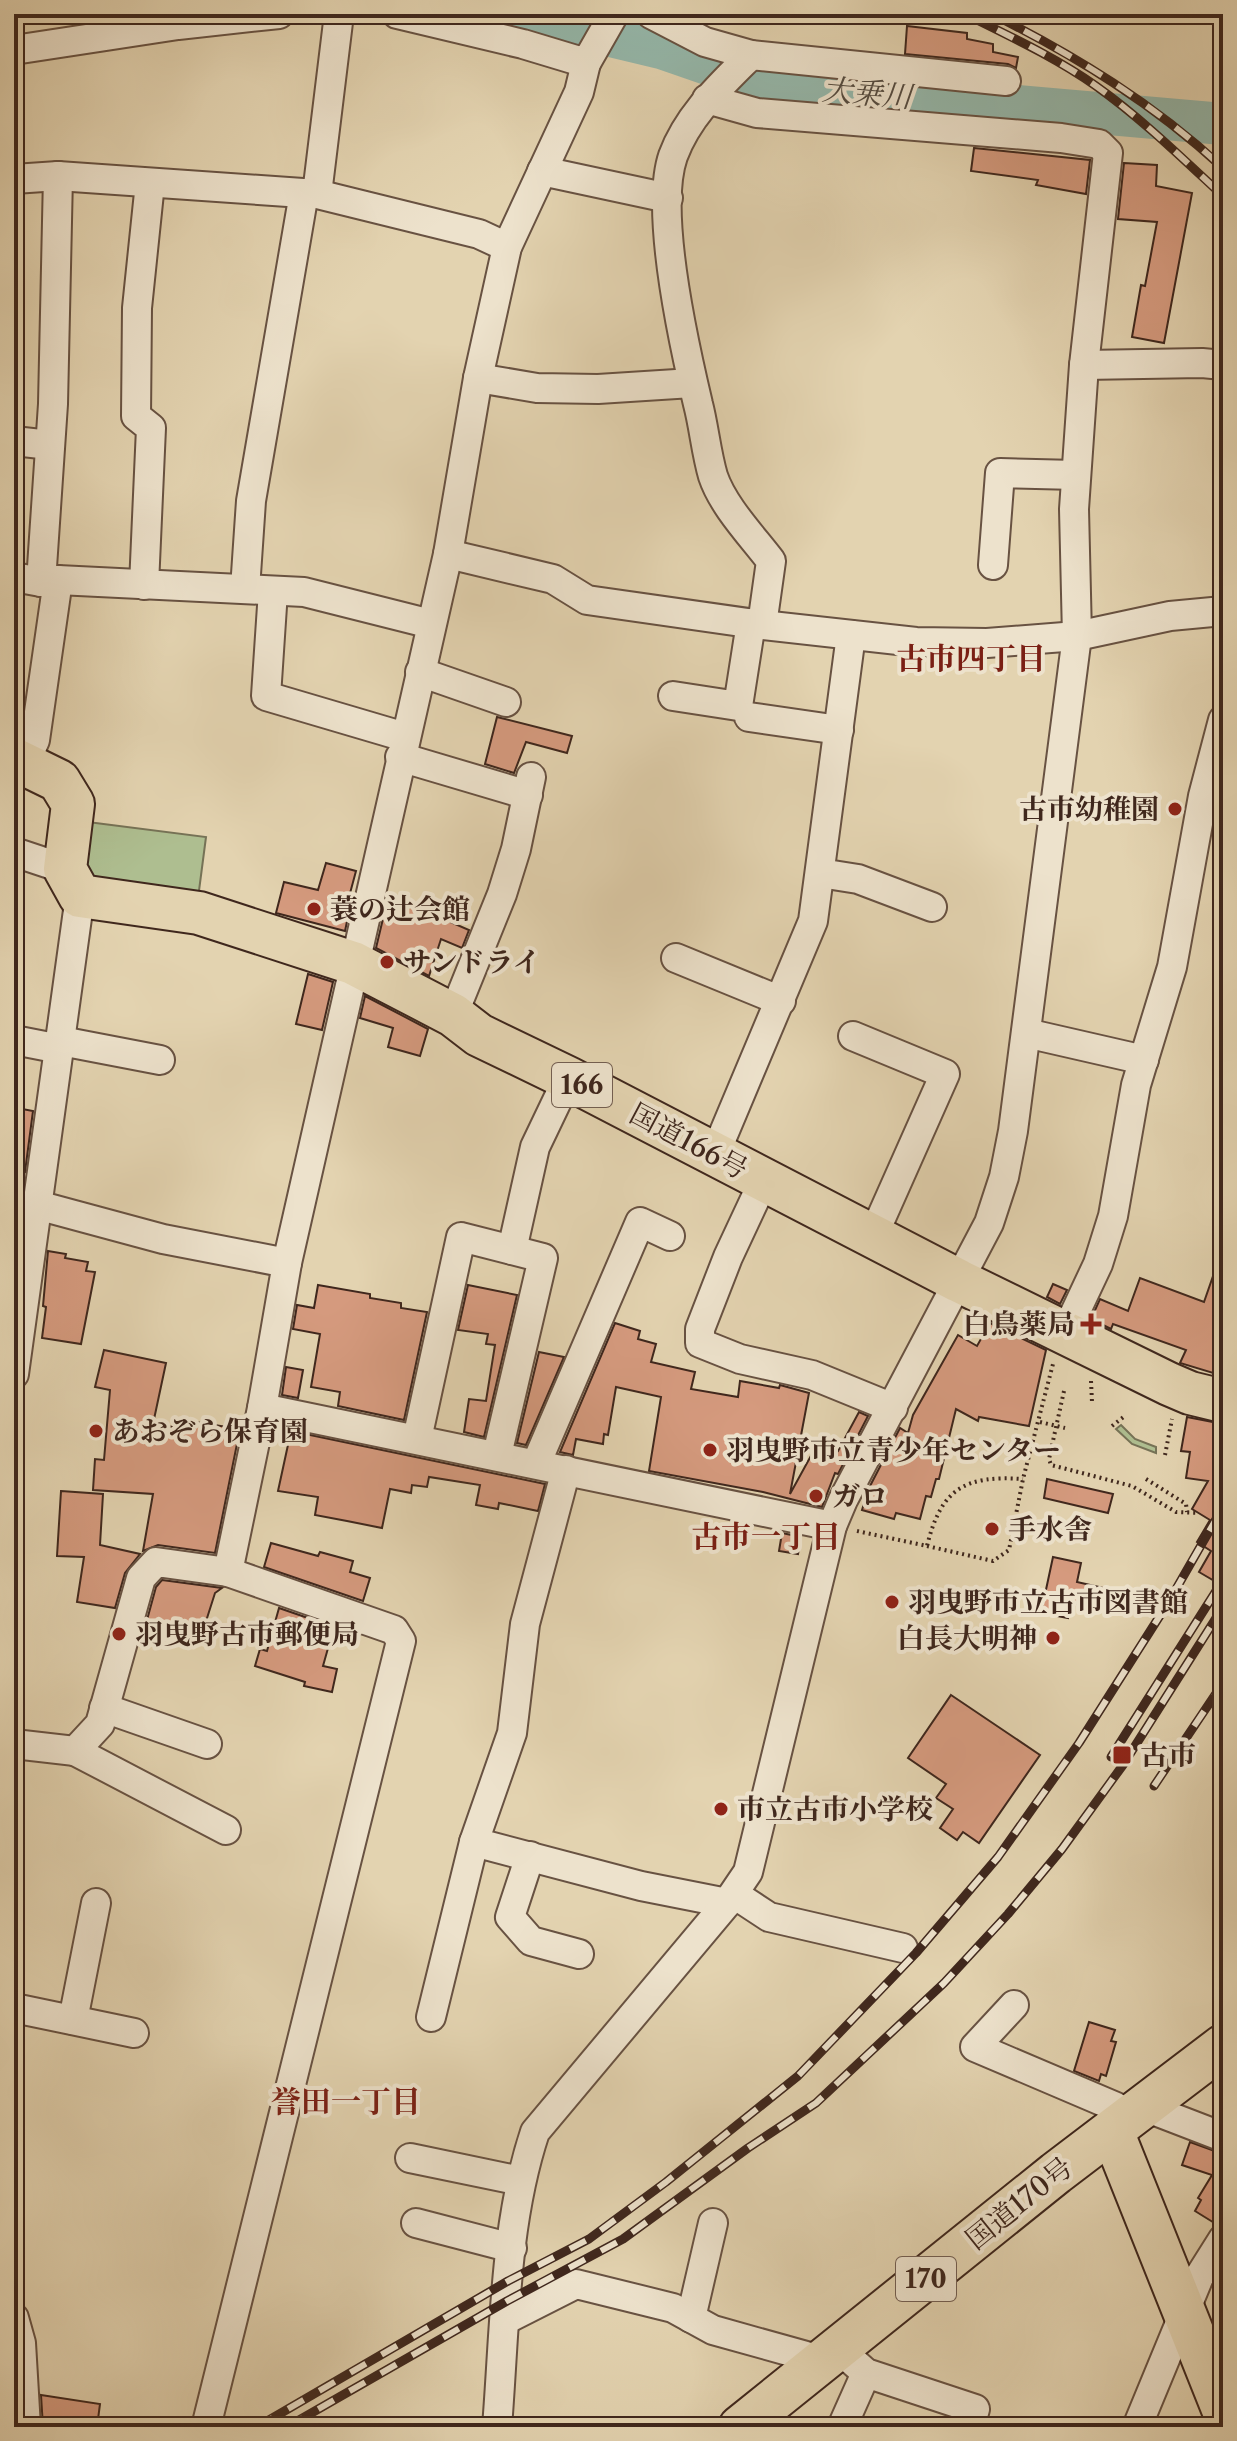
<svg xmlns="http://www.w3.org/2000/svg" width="1237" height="2441" viewBox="0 0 1237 2441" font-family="'Libre Caslon Text','Noto Serif JP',serif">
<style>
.green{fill:#aebe90;stroke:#767256;stroke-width:2}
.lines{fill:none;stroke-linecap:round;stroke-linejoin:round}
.river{stroke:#95b8ab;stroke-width:42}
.building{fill:#d59a7e;stroke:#3f271d;stroke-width:2}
.minor-casing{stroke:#685242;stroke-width:32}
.highway-casing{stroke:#3f271d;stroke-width:46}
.path{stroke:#3f271d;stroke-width:4;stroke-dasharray:2 4;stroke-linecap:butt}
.minor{stroke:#ede2cc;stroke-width:28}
.highway{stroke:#e3d3b0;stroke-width:42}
.rail-casing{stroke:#3f271d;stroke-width:9}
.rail{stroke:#ede2cc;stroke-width:6;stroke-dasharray:18;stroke-linecap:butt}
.poi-dot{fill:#8f2418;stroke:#ede2cc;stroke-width:3}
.labels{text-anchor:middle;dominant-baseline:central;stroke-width:8;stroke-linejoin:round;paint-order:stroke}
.shield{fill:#ede2cc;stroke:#735f52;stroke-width:2}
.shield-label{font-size:26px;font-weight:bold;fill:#3f271d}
.poi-label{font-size:28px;font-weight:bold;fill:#3f271d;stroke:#ede2cc;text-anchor:start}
.street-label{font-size:28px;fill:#3f271d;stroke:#ede2cc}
.water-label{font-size:30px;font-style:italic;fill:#544b40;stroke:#ede2cc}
.neighbourhood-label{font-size:30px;font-weight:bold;fill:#7a1f14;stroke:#ede2cc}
</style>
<rect width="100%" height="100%" fill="#e3d3b0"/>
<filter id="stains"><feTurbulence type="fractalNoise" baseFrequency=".0025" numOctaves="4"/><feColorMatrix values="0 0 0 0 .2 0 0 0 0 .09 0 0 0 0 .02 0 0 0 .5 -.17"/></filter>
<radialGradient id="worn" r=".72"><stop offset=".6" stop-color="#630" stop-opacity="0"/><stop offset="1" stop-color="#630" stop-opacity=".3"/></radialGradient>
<g class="green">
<polygon points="80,821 206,837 197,906 87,888"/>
<polygon points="1121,1425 1135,1439 1156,1447 1156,1453 1132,1444 1116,1429"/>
</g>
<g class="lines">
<polyline class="river" points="519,14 661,48 765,84 1223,124"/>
</g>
<g class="building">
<polygon points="907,26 967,33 967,39 993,44 993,52 1018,57 1016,68 1008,64 905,54"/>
<polygon points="974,148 1090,160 1086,194 1036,185 1038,180 971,171"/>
<polygon points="1124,163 1157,165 1156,186 1192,193 1164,343 1132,337 1141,285 1145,286 1157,222 1118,219"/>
<polygon points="497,717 572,736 567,753 526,742 514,773 485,764"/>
<polygon points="326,863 356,871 349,897 352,898 345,931 276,913 284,882 318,890"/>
<polygon points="387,902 425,911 469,930 462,948 441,939 429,976 376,948"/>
<polygon points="308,974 333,982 322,1030 296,1024"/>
<polygon points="365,996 428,1029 420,1056 388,1047 393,1028 360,1018"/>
<polygon points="17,1108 33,1111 25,1172 14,1170"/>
<polygon points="48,1251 66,1254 65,1258 88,1262 86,1271 95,1272 81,1344 42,1338 46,1307 43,1306"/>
<polygon points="1220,1256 1223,1257 1223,1376 1180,1363 1186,1350 1113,1324 1111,1329 1091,1319 1100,1299 1128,1311 1140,1278 1204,1302"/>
<polygon points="1053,1284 1067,1290 1060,1304 1047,1297"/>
<polygon points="318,1285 370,1294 370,1298 401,1303 401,1308 427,1312 404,1420 338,1406 340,1392 311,1387 320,1334 293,1329 297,1305 314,1308"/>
<polygon points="468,1285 517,1295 484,1437 464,1432 469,1399 486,1401 495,1345 486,1344 488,1334 458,1330"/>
<polygon points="615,1323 640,1331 638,1339 656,1344 651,1362 695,1372 691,1389 738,1397 740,1381 779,1388 780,1385 809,1393 790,1494 818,1443 838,1451 859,1412 868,1416 838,1474 835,1473 822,1507 763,1492 649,1471 661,1397 616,1387 608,1435 604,1434 603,1444 576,1439 573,1455 560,1452"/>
<polygon points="990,1323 1046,1350 1029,1426 979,1417 978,1421 956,1409 939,1479 936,1479 931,1497 926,1496 920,1519 896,1513 894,1519 862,1510 869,1488 900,1428 908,1433 913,1415 958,1335 977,1346"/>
<polygon points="104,1350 166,1363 153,1424 194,1430 195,1422 240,1429 215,1553 158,1545 143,1551 153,1494 93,1490 95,1459 104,1460 110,1390 95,1387"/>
<polygon points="539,1352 564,1357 526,1445 517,1443"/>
<polygon points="286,1367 303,1370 298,1398 282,1395"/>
<polygon points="1187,1417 1223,1424 1223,1586 1199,1572 1211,1551 1197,1542 1210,1520 1192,1509 1208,1481 1186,1478 1190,1452 1181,1451"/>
<polygon points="291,1431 545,1484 538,1511 499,1503 498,1509 476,1505 480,1485 429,1477 427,1487 412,1485 411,1493 390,1489 382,1528 347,1521 315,1515 318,1497 278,1491"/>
<polygon points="1047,1479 1113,1494 1108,1513 1044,1498"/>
<polygon points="61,1491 103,1494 100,1545 140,1554 125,1573 115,1608 77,1602 84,1557 57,1556"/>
<polygon points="782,1533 801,1537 798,1554 779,1551"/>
<polygon points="271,1543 318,1556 320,1552 353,1561 350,1572 370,1578 363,1601 264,1567"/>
<polygon points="1053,1557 1081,1563 1077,1582 1130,1594 1126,1614 1071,1603 1068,1618 1041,1613"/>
<polygon points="162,1580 222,1588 215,1593 201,1637 147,1620 156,1587"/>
<polygon points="279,1608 334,1627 323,1666 337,1669 332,1692 304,1686 305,1682 255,1666 260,1649 267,1651"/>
<polygon points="951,1695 1040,1755 979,1843 963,1832 957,1840 940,1828 953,1809 936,1798 946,1784 908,1758"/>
<polygon points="1089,2022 1115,2030 1111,2041 1116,2042 1106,2076 1101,2074 1099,2081 1074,2071"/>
<polygon points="1190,2142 1223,2154 1223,2222 1216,2224 1195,2211 1201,2200 1198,2198 1212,2175 1182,2165"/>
<polygon points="41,2395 100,2404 97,2427 43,2427"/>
</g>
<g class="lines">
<defs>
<g id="minor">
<polyline points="397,14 523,44 586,63 614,14"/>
<polyline points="651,14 705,42 751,55 1006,81"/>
<polyline points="14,50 178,25 279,14"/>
<path d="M751,55C721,85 688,115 673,156C654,211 684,345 698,404C704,427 706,452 713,476C723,506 752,536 771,561L762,625"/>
<polyline points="542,171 668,198"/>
<polyline points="58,176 53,404 41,582 58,580 304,592 431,624"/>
<polyline points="14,179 58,176 317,194 339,14"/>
<polyline points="317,194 479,234 507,247"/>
<polyline points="1084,365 1202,363 1223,365"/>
<polyline points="478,378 537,388 598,389 692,383"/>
<polyline points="14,441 50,445"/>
<polyline points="448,554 553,579 587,600 762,625 916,642 987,643 1077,636 1170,616 1223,611"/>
<polyline points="993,565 1000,473 1076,475"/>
<polyline points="14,577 41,582"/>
<polyline points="144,585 151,428 136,416 137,308 150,183"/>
<polyline points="245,589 251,501 304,193"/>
<polyline points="273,591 266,696 405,737"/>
<polyline points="420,672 506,702"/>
<polyline points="673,696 738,706 751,623"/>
<polyline points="749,717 839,730"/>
<polyline points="400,757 528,795"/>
<polyline points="24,765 35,740 58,580"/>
<polyline points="14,852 65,869"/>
<polyline points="820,873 858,879 932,907"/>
<polyline points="676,958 781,1001"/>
<polyline points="453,1015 502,894 516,849 531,777"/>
<polyline points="1026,1033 1144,1060"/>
<polyline points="853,1036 945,1074 873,1236"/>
<polyline points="14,1040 60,1049"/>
<polyline points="61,1041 160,1060"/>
<polyline points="715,1154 813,921 851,635"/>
<polyline points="764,1180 728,1257 700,1329 700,1343 740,1359 812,1375 893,1408"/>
<polyline points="37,1205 163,1239 287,1263"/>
<polyline points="512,1250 535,1147 568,1078"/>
<polyline points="1066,1332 1098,1264 1113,1216 1136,1085 1172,967 1203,796 1223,720"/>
<polyline points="14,1374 80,896"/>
<polyline points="262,1408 832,1526"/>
<polyline points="417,1439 461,1237 543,1258 497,1455"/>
<polyline points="536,1464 640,1222 670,1236"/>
<polyline points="566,1470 525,1624 512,1733 474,1842 641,1886 727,1903"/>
<polyline points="228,1572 262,1408 287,1263 448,554 478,378 507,247 579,92 586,63"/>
<polyline points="104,1708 207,1744"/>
<polyline points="14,1744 75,1751 100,1724 141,1578 156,1562 228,1572 394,1630 401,1641 206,2427"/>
<polyline points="75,1751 226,1830"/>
<polyline points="530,1856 510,1917 531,1941 579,1954"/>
<polyline points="734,1894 769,1917 903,1948"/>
<polyline points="1014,2005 975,2047 1116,2107 1126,2121"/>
<polyline points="14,2008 134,2033"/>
<polyline points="431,2017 474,1842"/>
<polyline points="73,2020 96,1903"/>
<polyline points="1145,2107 1223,2137"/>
<polyline points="410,2158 521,2181"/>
<polyline points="416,2223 512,2248"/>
<polyline points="14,2318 21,2343 26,2427"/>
<polyline points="691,2318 713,2223"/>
<polyline points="505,2320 576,2284 673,2308 713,2330 824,2361"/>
<polyline points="839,2349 866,2373 975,2409 970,2427"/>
<path d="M497,2427C505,2329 504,2225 535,2132L727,1903L748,1872L832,1526L843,1500L989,1223L1004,1177L1013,1131L1077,636L1074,509L1084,365L1108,153L1099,144L1061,138L757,113L707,99"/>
<polyline points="842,2427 866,2373"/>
<polyline points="1137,2427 1199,2277 1223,2239"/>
</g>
<g id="highway">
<polyline points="14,759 59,781 73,804 65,869 80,896 199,913 353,963 453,1015 479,1035 568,1078 959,1281 1169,1384 1190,1393 1223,1401"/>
<polyline points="1112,2131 1223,2409"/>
<polyline points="740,2427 1056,2173 1223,2046"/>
</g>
</defs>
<use href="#minor" class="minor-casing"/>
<use href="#highway" class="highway-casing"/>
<g class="path">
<polyline points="1091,1381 1092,1402"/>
<polyline points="1064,1391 1049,1459 1051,1465 1132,1486 1176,1512 1199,1513"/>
<polyline points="1040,1422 1065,1428"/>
<polyline points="1112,1426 1126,1415"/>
<polyline points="1165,1455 1172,1419"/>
<polyline points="1146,1479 1186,1504 1187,1512"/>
<path d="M857,1531L927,1546C941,1489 964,1475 1023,1479"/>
<polyline points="927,1546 993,1561 1009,1550 1023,1479 1053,1364"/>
</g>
<use href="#minor" class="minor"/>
<use href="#highway" class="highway"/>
<defs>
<g id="rail">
<path d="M965,14C1009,36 1055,57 1096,86C1141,118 1182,158 1223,196"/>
<path d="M992,14C1076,56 1154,104 1223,168"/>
<polyline points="1111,1757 1223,1580"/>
<polyline points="1154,1786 1223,1683"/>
<polyline points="257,2427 508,2281 589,2239 666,2182 798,2076 916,1953 998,1857 1079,1743 1168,1603 1223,1507"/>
<polyline points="287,2427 507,2301 623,2239 748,2148 816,2103 944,1983 1008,1914 1062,1849 1123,1765 1223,1607"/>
</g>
</defs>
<use href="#rail" class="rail-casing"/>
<use href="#rail" class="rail"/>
</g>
<g class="poi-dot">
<circle cx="1175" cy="809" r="8"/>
<circle cx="314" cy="909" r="8"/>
<circle cx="387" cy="962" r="8"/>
<path d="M1087 1312h8v8h8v8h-8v8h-8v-8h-8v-8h8z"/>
<circle cx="96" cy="1431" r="8"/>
<circle cx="710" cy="1450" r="8"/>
<circle cx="816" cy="1496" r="8"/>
<circle cx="992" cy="1529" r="8"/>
<circle cx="892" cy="1602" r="8"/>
<circle cx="119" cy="1634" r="8"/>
<circle cx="1053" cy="1638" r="8"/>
<rect x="1112" y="1745" width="20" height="20" rx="4"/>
<circle cx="721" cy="1809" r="8"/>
</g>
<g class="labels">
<g class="shield">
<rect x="552" y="1063" width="60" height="44" rx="6"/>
<rect x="896" y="2257" width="60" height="44" rx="6"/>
</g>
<g class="shield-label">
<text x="582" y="1085">166</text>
<text x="926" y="2279">170</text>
</g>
<g class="poi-label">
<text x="1159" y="809" text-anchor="end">古市幼稚園</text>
<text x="330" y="909">蓑の辻会館</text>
<text x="403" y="962">サンドライ</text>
<text x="1075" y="1324" text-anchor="end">白鳥薬局</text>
<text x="112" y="1431">あおぞら保育園</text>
<text x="726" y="1450">羽曳野市立青少年センター</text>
<text x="832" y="1496">ガロ</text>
<text x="1008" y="1529">手水舎</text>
<text x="908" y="1602">羽曳野市立古市図書館</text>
<text x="135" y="1634">羽曳野古市郵便局</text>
<text x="1037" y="1638" text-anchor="end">白長大明神</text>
<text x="1140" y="1755">古市</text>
<text x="737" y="1809">市立古市小学校</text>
</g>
<g class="street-label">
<text transform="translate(689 1141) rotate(28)">国道166号</text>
<text transform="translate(1019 2203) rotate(-39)">国道170号</text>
</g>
<g class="water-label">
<text transform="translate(867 93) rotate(5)">大乗川</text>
</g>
<g class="neighbourhood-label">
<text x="971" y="658">古市四丁目</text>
<text x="766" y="1536">古市一丁目</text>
<text x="346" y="2101">誉田一丁目</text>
</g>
</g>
<rect width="1237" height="2441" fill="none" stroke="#e3d3b0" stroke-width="48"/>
<rect x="16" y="16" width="1205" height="2409" fill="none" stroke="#3f271d" stroke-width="4"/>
<rect x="24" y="24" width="1189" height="2393" fill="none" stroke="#3f271d" stroke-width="2"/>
<rect width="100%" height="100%" filter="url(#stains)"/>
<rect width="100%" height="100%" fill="url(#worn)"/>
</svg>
